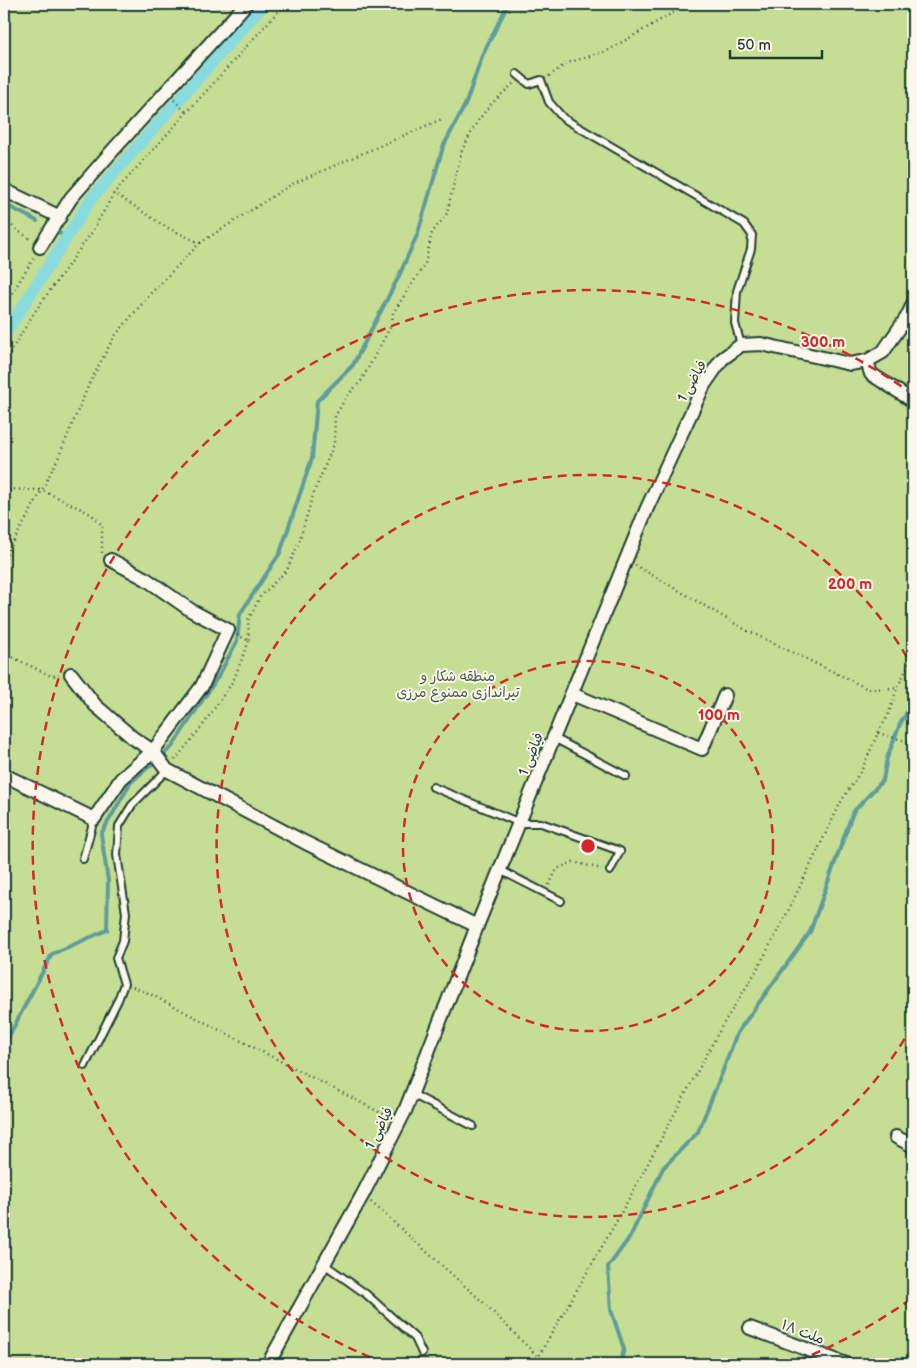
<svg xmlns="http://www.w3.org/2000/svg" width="917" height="1368" viewBox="0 0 917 1368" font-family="'Balsamiq Sans','Playpen Sans Arabic',sans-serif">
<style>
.green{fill:#c5de94;stroke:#728e64}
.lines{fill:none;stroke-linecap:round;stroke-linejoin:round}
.stream{stroke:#5f9c9b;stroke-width:4}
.canal{stroke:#8adbe0;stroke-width:12}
.lane-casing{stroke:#1f3d34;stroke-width:10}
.street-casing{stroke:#1f3d34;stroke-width:16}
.path{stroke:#1f3d34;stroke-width:2.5;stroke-dasharray:1 4;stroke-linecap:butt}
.lane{stroke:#fbf7ec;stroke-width:6}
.street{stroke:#fbf7ec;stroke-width:12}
.ring{fill:none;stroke:#d62828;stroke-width:2.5;stroke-dasharray:9 6}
.labels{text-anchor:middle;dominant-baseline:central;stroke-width:4;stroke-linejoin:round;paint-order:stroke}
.street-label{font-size:14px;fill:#1f3d34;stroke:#fbf7ec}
.park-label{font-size:14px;fill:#405d47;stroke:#fbf7ec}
.centre{fill:#d62828;stroke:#fbf7ec;stroke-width:2.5}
.ring-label{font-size:15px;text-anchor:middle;font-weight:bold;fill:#d62828;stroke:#fbf7ec;stroke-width:4;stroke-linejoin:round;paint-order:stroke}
</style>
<rect width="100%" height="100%" fill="#f3ead8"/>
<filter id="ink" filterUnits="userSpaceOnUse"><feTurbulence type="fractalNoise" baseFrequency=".02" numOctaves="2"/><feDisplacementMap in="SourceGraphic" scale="10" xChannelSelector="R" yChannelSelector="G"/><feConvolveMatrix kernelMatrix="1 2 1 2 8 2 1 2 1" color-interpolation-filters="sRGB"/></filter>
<g filter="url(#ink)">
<rect class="green" x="4" y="4" width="909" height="1360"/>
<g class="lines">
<g class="stream">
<polyline points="4,204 37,221"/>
<polyline points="57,232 66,237"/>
<polyline points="4,1050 10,1034 52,954 107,930 108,881 101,834 131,782 172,747 219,675 237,641 240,614 280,553 312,458 317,401 353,365 398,278 418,233 443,147 466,103 482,56 508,4"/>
<polyline points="620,1364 624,1349 611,1310 608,1267 630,1237 663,1168 698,1132 722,1073 737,1033 810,932 853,812 883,780 887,758 900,724 913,702"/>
</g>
<polyline class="canal" points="4,336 91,199 264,4"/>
<defs>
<g id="lane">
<polyline points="517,74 529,84 541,80 549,102 563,118 744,224 752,235 751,249 737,291 735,323 741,345"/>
<polyline points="554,738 626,776"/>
<polyline points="433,787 520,823 541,823 620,851 610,871"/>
<polyline points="83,859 94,819"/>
<polyline points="500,870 561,901"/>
<polyline points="85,1066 118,1000 124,984 116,958 123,941 126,913 117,855 119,826 132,805 167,770"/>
<polyline points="412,1094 473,1126"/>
<polyline points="324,1264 366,1294 415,1338 422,1353"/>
</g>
<g id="street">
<polyline points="4,190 60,217"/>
<polyline points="40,247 71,198 114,149 246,4"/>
<polyline points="867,361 871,374 913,401"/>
<polyline points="71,674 95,705 133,738 153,751 167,770 306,843 477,926"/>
<polyline points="572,694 702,749 725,695"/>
<polyline points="4,775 94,819 121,779 153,751 202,686 228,630 192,611 146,579 111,560"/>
<polyline points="896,1137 913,1146"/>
<polyline points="750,1328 846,1364"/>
<polyline points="268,1364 363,1194 405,1111 477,926 647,508 704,385 722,359 741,345 761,344 850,364 867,361 883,352 907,317 913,304"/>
</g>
</defs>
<use href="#lane" class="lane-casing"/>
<use href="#street" class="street-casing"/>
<g class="path">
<polyline points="549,76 567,63 607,51 688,4"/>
<polyline points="174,100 187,113"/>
<polyline points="4,220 31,240"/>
<polyline points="200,243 292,184 442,119"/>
<polyline points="4,306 35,256"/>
<polyline points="4,362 36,310 92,232 114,193 285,4"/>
<polyline points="4,489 42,490 91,514 102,525 102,553"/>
<polyline points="4,559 42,490 59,456 89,384 114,337 151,293 200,243 166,227 114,193"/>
<polyline points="635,565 746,630 848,679 868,689 897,688 913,656"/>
<polyline points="237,635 249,641 248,620 260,597 287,570 299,542 313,495 334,444 335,416 347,396 361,381 392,324 393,313 425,264 432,232 446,216 462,150 477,122 491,104 514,83"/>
<polyline points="4,653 51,676 59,675"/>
<polyline points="878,733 913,743"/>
<polyline points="175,760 203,725 233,681 249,641"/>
<polyline points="549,885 557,869 573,862 602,869"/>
<polyline points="133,987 148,993 389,1117"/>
<polyline points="371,1202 485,1304 538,1357 619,1217 722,1026 755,973 786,915 842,800 862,769 878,733 889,713 897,688"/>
</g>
<use href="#lane" class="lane"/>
<use href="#street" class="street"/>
</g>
</g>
<g class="ring">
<circle cx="588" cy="846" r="185"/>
<path d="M912 1026A371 371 0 1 1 912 666"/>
<path d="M911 1299A556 556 0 0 1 792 1363M384 1363A556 556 0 1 1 911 393"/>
</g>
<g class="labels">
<g class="street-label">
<text transform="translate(692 381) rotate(-61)">فیاضی 1</text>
<text transform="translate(531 754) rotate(-68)">فیاضی 1</text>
<text transform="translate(379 1128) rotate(-63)">فیاضی 1</text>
<text transform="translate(803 1332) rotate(21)">ملت ۱۸</text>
</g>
<g class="park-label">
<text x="458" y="676">منطقه شکار و<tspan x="458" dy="16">تیراندازی ممنوع مرزی</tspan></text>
</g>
</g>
<circle cx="588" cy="846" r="8" class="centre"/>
<g class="ring-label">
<text x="823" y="347">300 m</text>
<text x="850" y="589">200 m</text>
<text x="719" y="720">100 m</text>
</g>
<rect width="917" height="1368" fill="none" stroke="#fbf7ec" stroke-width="20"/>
<rect x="10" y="10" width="897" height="1348" fill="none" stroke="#1f3d34" stroke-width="2" filter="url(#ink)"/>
<path d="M730 50v8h92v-8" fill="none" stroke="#1f3d34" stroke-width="2.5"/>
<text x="737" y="50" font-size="15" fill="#1f3d34" stroke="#fbf7ec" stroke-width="4" paint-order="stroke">50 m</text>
</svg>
